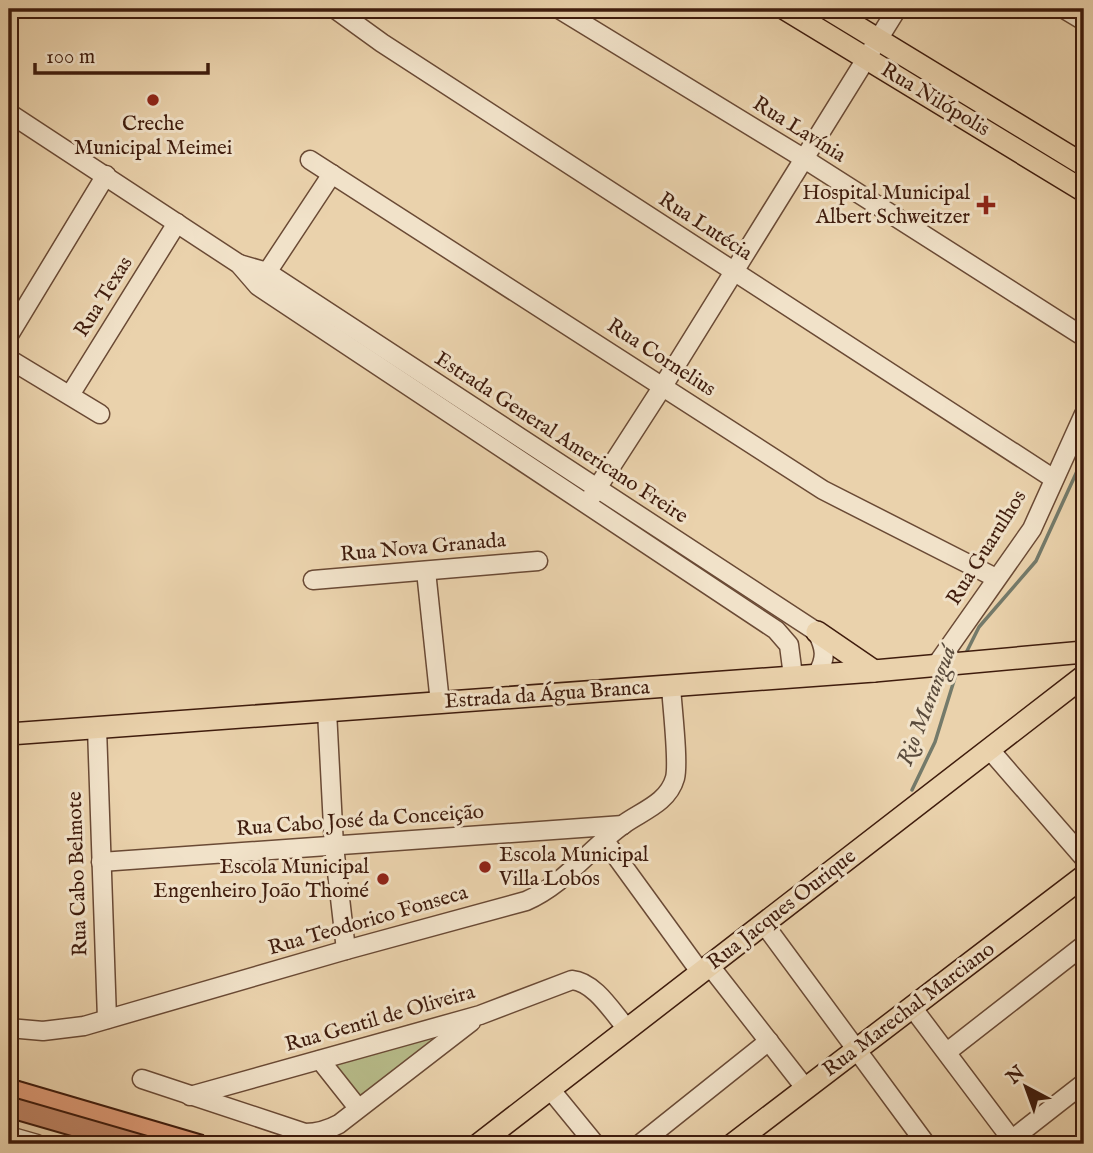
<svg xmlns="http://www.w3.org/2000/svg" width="1093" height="1153" viewBox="0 0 1093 1153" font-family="'IM FELL English',serif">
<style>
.green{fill:#b7bb89;stroke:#7b6c4b;stroke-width:2}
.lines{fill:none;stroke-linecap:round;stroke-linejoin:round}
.stream{stroke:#747a6a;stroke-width:3.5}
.minor-casing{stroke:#6a4a35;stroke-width:21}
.major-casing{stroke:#3f1c0d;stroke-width:24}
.minor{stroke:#f1e2c9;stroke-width:18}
.major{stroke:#ead2ac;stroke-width:21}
.wall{fill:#be8465;stroke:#3f1c0d;stroke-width:2}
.building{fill:#dd9a76;stroke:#3f1c0d;stroke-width:2}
.poi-dot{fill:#8f2418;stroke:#f1e2c9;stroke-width:2.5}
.labels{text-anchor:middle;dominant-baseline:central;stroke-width:6;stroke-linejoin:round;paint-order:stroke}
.street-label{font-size:21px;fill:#3f1c0d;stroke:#f1e2c9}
.poi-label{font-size:21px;fill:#3f1c0d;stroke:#f1e2c9;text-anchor:end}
.water-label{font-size:23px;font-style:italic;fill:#5a4b3c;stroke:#f1e2c9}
</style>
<rect width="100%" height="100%" fill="#ead2ac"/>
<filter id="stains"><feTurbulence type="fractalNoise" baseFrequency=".00286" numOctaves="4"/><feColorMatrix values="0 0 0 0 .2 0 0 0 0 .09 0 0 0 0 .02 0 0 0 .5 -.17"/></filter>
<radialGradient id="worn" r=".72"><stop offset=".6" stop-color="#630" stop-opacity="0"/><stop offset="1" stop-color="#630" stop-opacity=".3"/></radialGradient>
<polygon class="green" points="480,1015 358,1108 320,1060"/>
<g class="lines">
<g class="stream">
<polyline points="965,655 979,627 1036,561 1084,456"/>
<polyline points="912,790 935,742 957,671"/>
</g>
<defs>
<g id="minor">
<polyline points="335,9 382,43 1054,479"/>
<polyline points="559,9 803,158 1084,337"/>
<polyline points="1064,9 1084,21"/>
<polyline points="9,113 239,264 258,286 776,630 789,645 793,676"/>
<polyline points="310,160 823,490 996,578"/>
<path d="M239,264L267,272L817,632C825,648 827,658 817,674"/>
<polyline points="262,280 332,174"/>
<polyline points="9,335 106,175"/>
<polyline points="9,359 100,414"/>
<polyline points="70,395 177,223"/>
<polyline points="592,496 663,386 897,9"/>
<polyline points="426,571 440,703"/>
<polyline points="313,580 538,561"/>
<polyline points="937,664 1032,529 1084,414"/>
<polyline points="327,711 334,846 346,950"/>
<polyline points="97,728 107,1019"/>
<polyline points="990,750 1084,858"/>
<polyline points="605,841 701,973"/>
<polyline points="101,862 623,825"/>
<polyline points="764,924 926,1144"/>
<polyline points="710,966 806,1089"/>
<polyline points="912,1007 1012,1140"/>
<path d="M9,1028L43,1031L84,1026L346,950L526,901C565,884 589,849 624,824C642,811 668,803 675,778C679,762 672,706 671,686"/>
<polyline points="947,1052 1084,945"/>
<polyline points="320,1060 358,1108"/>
<path d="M142,1079L305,1133C318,1133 328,1130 339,1124L471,1022"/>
<polyline points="550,1089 595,1144"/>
<path d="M190,1096L480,1015L572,980C595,982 613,1013 628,1030"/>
<polyline points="9,1136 37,1144"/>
<polyline points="640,1144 769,1041"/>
<polyline points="1006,1144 1084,1083"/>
</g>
<g id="major">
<polyline points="785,9 1084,191"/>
<polyline points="828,9 1084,165"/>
<polyline points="817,632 874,671"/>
<polyline points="9,734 874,671 1084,652"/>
<polyline points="479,1144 1084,676"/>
<polyline points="733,1144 1084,876"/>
</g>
</defs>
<use href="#minor" class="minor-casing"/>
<use href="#major" class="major-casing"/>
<use href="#minor" class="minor"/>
<use href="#major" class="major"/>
</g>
<polygon class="wall" points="9,1078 203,1144 99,1144 9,1118"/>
<g class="building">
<polygon points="9,1078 203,1135 200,1144 175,1144 9,1096"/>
<polygon points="220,1140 232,1144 218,1144"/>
</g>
<g class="poi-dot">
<circle cx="153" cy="100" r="7"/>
<path d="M982.5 194.5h7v7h7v7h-7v7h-7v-7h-7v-7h7z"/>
<circle cx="485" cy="867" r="7"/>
<circle cx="383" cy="879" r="7"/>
</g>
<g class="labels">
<g class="street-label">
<text transform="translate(935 100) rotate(31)">Rua Nilópolis</text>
<text transform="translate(799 130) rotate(32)">Rua Lavínia</text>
<text transform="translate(705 227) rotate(33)">Rua Lutécia</text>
<text transform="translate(104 297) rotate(-58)">Rua Texas</text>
<text transform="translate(661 358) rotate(33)">Rua Cornelius</text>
<text transform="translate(561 438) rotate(33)">Estrada General Americano Freire</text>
<text transform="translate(423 548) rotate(-5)">Rua Nova Granada</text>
<text transform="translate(987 548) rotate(-58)">Rua Guarulhos</text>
<text transform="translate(547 695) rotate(-4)">Estrada da Água Branca</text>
<text transform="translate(360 821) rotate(-4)">Rua Cabo José da Conceição</text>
<text transform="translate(78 874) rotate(-92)">Rua Cabo Belmote</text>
<text transform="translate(782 910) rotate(-38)">Rua Jacques Ourique</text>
<text transform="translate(368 921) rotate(-16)">Rua Teodorico Fonseca</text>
<text transform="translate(909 1010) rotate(-37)">Rua Marechal Marciano</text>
<text transform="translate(380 1019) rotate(-16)">Rua Gentil de Oliveira</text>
</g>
<g class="poi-label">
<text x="153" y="124" text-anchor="middle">Creche<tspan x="153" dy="24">Municipal Meimei</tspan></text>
<text x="970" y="193">Hospital Municipal<tspan x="970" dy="24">Albert Schweitzer</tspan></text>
<text x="499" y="855" text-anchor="start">Escola Municipal<tspan x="499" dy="24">Villa Lobos</tspan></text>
<text x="369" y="867">Escola Municipal<tspan x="369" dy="24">Engenheiro João Thomé</tspan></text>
</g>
<g class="water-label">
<text transform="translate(927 706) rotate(-69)">Rio Maranguá</text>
</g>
</g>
<rect width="1093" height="1153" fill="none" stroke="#ead2ac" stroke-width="35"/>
<rect x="10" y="10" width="1072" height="1132" fill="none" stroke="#3f1c0d" stroke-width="3.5"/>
<rect x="18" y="18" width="1058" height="1118" fill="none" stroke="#3f1c0d" stroke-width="2"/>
<g transform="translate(1026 1087) rotate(319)" stroke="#f1e2c9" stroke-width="5" paint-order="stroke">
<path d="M0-5L12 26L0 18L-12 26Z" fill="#3f1c0d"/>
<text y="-10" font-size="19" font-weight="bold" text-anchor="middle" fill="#3f1c0d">N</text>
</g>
<path d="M35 63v10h173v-10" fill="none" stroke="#3f1c0d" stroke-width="3.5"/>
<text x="46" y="63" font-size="21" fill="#3f1c0d" stroke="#f1e2c9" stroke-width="5" paint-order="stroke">100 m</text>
<rect width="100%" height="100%" filter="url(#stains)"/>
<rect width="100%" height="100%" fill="url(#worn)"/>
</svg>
